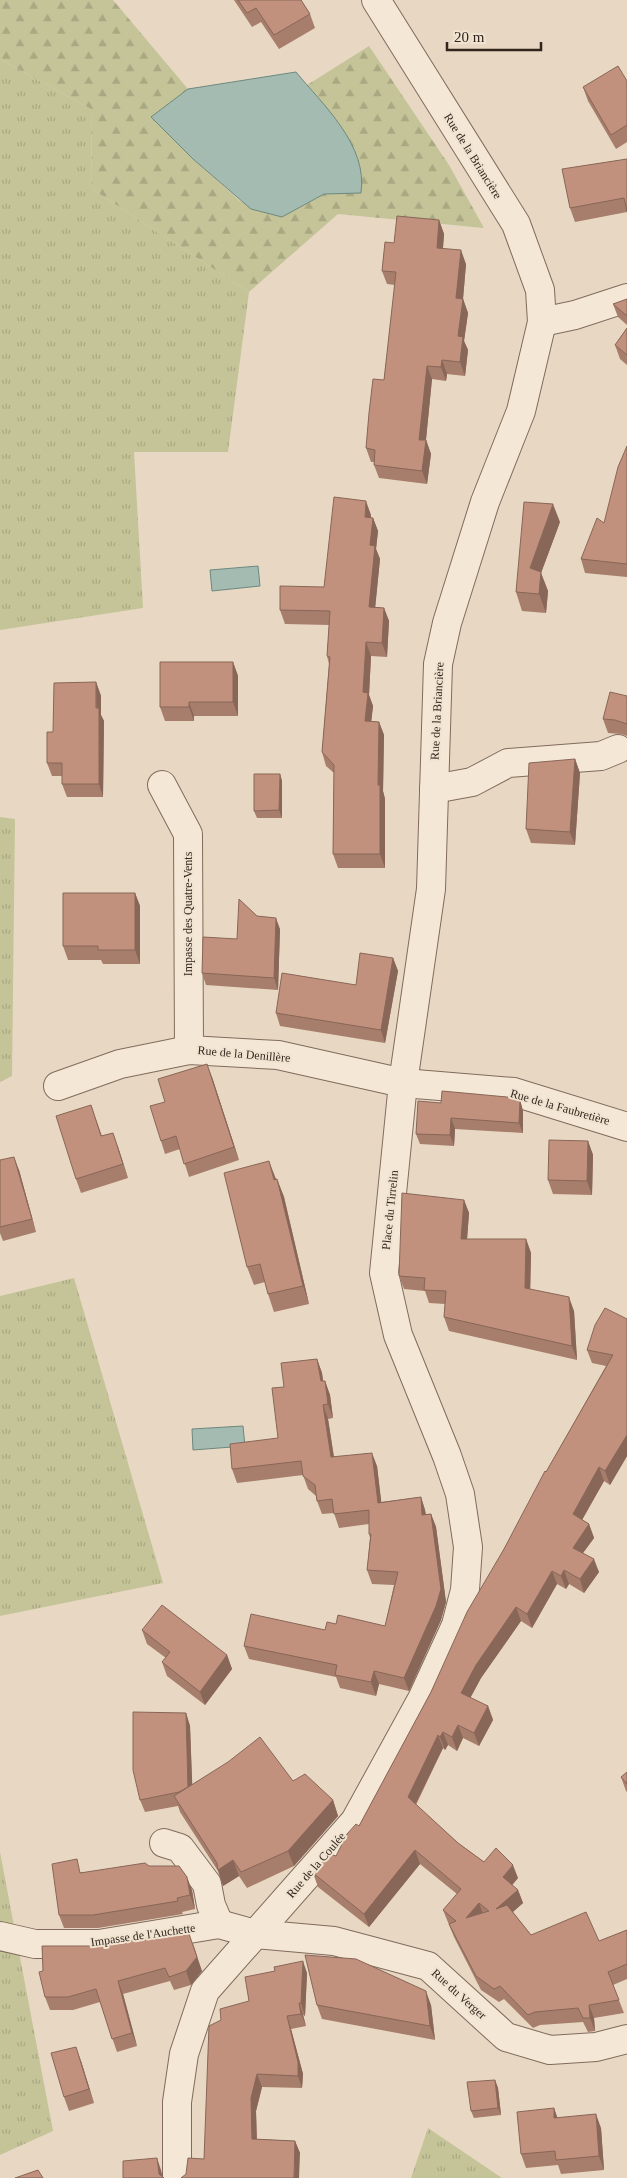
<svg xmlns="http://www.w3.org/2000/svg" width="627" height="2178" viewBox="0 0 627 2178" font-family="Georgia,serif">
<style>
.grass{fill:url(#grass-tufts)}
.forest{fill:url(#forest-firs)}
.water{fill:#a4bbb2;stroke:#6d887e}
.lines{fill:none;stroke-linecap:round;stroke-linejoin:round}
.street-casing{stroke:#806b5c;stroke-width:30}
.street{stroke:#f4e7d5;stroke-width:28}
.wall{fill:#a77d6c}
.shaded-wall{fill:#886658}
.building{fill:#c2917d;stroke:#886658;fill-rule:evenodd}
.labels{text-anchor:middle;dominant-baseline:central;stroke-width:4;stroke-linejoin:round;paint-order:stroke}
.street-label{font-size:12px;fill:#32251e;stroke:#f0e4d1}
</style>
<defs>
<pattern id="grass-tufts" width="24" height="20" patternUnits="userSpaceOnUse" patternTransform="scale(1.25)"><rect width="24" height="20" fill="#c4c498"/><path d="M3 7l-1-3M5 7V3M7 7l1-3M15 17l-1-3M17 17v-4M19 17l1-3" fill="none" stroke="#a9a883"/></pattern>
<pattern id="forest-firs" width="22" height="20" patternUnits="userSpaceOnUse" patternTransform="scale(1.25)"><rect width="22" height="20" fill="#c4c498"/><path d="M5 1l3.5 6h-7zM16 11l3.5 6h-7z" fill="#a9a883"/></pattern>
</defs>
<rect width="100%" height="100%" fill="#e8d8c3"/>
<g class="grass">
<polygon points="0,59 91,109 92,189 249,292 228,452 134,452 143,608 0,630"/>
<polygon points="0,817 15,819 12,1076 0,1082"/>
<polygon points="74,1278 163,1583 0,1616 0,1296"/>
<polygon points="0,1852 53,2131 0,2155"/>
<polygon points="428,2128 502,2178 411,2178"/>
</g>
<path class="forest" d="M0,0H113L188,89L151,117L193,159L240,201L282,217L324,194L361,192C362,146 335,119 307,85L369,46L449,165L484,228L338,214L249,292L92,189L91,109L0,59Z"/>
<g class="water">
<path d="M296,72C323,105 368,145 361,193L324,194L282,217L251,209L193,159L151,117L188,89Z"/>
<polygon points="258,566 260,586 212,591 210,570"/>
<polygon points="243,1426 245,1446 193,1450 192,1429"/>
</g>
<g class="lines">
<defs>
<g id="street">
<polyline points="542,322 575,315 627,298"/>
<polyline points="162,785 188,834 189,1050"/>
<polyline points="434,789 472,782 508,763 601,756 618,749"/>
<polyline points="58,1086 120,1064 189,1050 278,1055 403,1083 514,1092 627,1127"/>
<polyline points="164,1843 180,1848 207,1884 211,1905 219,1924"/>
<polyline points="0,1936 35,1944 99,1944 219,1924 255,1934 334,1941 428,1966 506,2037 550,2050 596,2047 627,2039"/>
<polyline points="177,2178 177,2102 184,2054 205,1991 355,1821 422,1699 456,1625 465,1590 468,1547 460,1494 447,1456 398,1335 384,1273 403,1083 431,889 438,664 447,623 485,502 521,411 542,322 540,290 516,224 376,0"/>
</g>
</defs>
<use href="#street" class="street-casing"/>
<use href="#street" class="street"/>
</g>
<g class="wall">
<polygon points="234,0 301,0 310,14 315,28 279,49 261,22 252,27"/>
<polygon points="627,81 627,142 616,149 588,101 583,87"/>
<polygon points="627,159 627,212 575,222 570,208"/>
<polygon points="439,220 444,234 443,248 466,264 463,299 468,313 464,341 468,350 465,376 447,374 446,381 432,379 426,440 431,454 427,484 379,478 374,465 374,462 371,462 366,448 384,380 395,285 387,284 382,271 394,243"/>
<polygon points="627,299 627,325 618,317 613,304"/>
<polygon points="627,328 627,365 620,359 615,345"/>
<polygon points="627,446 627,577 585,573 581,559 604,523"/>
<polygon points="371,515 371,518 373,518 378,531 376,549 380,559 375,607 384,608 389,621 387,657 371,656 369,695 373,706 371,721 379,722 384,735 383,791 385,799 385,868 338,868 333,854 334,773 326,766 322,752 329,664 327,656 329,625 285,624 280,610 324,587"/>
<polygon points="560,522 541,573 548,591 546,613 522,611 516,592"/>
<polygon points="233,662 238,676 238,716 194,716 194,721 165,721 160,707"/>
<polygon points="96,682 101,696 101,715 104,721 103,797 67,797 62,784 62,776 52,776 47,763 53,732"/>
<polygon points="627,696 627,736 621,734 608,733 603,719"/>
<polygon points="575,759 580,773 575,845 531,843 526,829"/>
<polygon points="280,774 282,781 282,818 257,818 254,811"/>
<polygon points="135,893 140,906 140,964 103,964 101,960 68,960 63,946"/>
<polygon points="257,916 280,929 278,990 206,985 202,973 237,939"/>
<polygon points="393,958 398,971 385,1043 280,1026 276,1013 356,985"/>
<polygon points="212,1077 239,1160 189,1177 180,1149 165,1154 161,1141 165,1102"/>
<polygon points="520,1100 523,1111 523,1133 455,1129 454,1146 420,1144 416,1134 441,1103"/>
<polygon points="91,1105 102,1136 118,1147 128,1178 81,1193 76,1179"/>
<polygon points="588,1141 593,1155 592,1195 553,1194 548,1180"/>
<polygon points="0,1160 19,1170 36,1232 3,1241 0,1233"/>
<polygon points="276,1179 277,1179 284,1197 309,1304 274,1312 268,1294 265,1282 254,1285 247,1267"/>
<polygon points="464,1200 469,1213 467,1239 526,1239 531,1253 530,1289 574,1311 577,1360 449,1331 444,1317 445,1304 429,1303 425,1291 404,1289 399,1276"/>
<polygon points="627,1319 627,1456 610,1485 604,1481 582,1520 589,1524 594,1538 583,1553 599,1572 584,1593 569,1584 566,1589 557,1584 532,1628 521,1621 481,1678 470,1698 488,1706 493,1720 479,1746 463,1738 457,1751 448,1745 445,1750 443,1748 416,1805 458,1843 484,1862 518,1878 512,1885 518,1890 523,1903 513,1912 531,1935 599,1941 627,1930 627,1979 613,1985 624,2013 594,2018 595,2031 588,2032 583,2022 540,2025 533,2028 504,1999 499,2002 481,1990 454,1937 443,1910 457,1894 420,1864 369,1927 318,1887 313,1873 336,1856 359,1826 431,1692 504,1549 546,1472 606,1366 592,1363 587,1350"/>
<polygon points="317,1359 322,1373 323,1381 325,1381 330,1395 333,1418 328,1419 334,1457 377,1466 381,1502 421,1497 425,1510 426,1514 431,1514 436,1527 446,1602 441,1620 409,1691 379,1684 376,1696 340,1688 336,1677 249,1659 244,1646 325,1630 336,1624 385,1626 394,1585 372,1584 367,1570 370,1538 369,1534 369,1524 339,1528 334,1513 322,1514 317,1501 316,1496 308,1489 303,1475 237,1483 232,1469 278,1438 284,1387"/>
<polygon points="142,1630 227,1655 232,1669 205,1705 167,1676 162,1662 166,1658 147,1644"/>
<polygon points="186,1713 190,1726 192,1784 293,1781 333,1800 338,1816 294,1866 247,1888 239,1876 223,1886 218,1871 180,1812 178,1806 145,1812 140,1800"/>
<polygon points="627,1772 627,1792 626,1791 621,1777"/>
<polygon points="81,1872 192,1890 195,1909 182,1912 183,1914 98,1928 64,1928 59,1915"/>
<polygon points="42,1946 202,1971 191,1985 174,1990 170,1981 123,1994 137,2046 117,2052 100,2002 73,2010 50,2010 45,1997 43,1971"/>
<polygon points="307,1973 305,2016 303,2015 306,2026 291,2029 303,2074 302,2088 262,2087 256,2111 257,2139 295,2141 300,2153 204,2159 221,2020 249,2001"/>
<polygon points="317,2005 431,2005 435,2040 322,2019"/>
<polygon points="81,2061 94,2103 69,2111 64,2097"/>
<polygon points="495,2080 498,2088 501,2115 474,2118 471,2111"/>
<polygon points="554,2108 557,2118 601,2128 604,2170 561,2174 558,2165 526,2168 521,2154"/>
</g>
<g class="shaded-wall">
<polygon points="439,220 444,234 442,261 437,248"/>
<polygon points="461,250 466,264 463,299 468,313 464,341 468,350 465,376 460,362 456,298"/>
<polygon points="442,360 447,374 446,381 441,367"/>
<polygon points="427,366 432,379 425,449 426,440 431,454 427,484 422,471 419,440"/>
<polygon points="366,501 371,515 370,530 365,517"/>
<polygon points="553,504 560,522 541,573 548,591 546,613 530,568"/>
<polygon points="373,518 378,531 376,549 380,559 374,620 369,607 370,545"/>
<polygon points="384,608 389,621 387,657 382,643"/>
<polygon points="366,642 371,656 369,695 373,706 370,734 365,721 363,692"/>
<polygon points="233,662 238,676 238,716 233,702"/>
<polygon points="96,682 101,696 101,715 104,721 103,797 99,784"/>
<polygon points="189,702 194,716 194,721 189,707"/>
<polygon points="379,722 384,735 383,791 385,799 385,868 380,854 378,785"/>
<polygon points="575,759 580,773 575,845 570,832"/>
<polygon points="280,774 282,781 282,818 279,810"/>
<polygon points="135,893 140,906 140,964 135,950"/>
<polygon points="276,918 280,929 278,990 274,978"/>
<polygon points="393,958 398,971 385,1043 381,1030"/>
<polygon points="207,1064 212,1077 239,1160 234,1147"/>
<polygon points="520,1100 523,1111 523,1133 519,1123"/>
<polygon points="451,1118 455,1129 454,1146 450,1135"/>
<polygon points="113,1133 118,1147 128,1178 123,1164"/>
<polygon points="588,1141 593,1155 592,1195 587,1181"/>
<polygon points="14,1157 19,1170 36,1232 32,1219"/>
<polygon points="269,1161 276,1179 280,1198 274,1180"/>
<polygon points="277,1179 284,1197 309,1304 303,1286"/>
<polygon points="464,1200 469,1213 466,1253 461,1239"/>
<polygon points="526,1239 531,1253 530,1302 525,1288"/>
<polygon points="569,1297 574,1311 577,1360 572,1346"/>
<polygon points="317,1359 322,1373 325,1395 321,1381"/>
<polygon points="325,1381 330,1395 333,1418 328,1404"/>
<polygon points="323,1405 328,1419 336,1471 331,1457"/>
<polygon points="627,1435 627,1456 610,1485 605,1471"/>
<polygon points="372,1453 377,1466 383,1516 378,1503"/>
<polygon points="599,1467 604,1481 578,1527 573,1514"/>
<polygon points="421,1497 425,1510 427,1528 422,1515"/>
<polygon points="431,1514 436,1527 446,1602 441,1620 409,1691 404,1678"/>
<polygon points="589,1524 594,1538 577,1561 573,1548"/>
<polygon points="594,1559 599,1572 584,1593 580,1579"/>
<polygon points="564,1570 569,1584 566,1589 561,1576"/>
<polygon points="552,1571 557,1584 532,1628 527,1614"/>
<polygon points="516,1607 521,1621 481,1678 466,1706 461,1693 476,1665"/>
<polygon points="227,1655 232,1669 205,1705 200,1692"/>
<polygon points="374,1671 379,1684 376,1696 371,1682"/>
<polygon points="488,1706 493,1720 479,1746 474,1733"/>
<polygon points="186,1713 190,1726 193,1803 188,1791"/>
<polygon points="458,1725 463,1738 457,1751 452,1737"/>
<polygon points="443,1732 448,1745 445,1750 440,1737"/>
<polygon points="438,1735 443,1748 412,1811 408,1797"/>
<polygon points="333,1800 338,1816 294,1866 288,1851"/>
<polygon points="415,1850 420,1864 369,1927 364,1914"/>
<polygon points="233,1860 239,1876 223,1886 218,1870"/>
<polygon points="513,1865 518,1878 508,1890 503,1877"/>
<polygon points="187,1877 192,1890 195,1909 190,1895"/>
<polygon points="518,1890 523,1903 501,1922 496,1909"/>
<polygon points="479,1903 484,1917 466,1918"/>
<polygon points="193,1944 202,1971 191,1985 186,1971"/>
<polygon points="303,1961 307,1973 305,2016 301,2003"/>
<polygon points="118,1981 123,1994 137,2046 132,2033"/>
<polygon points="426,1991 431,2005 435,2040 430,2026"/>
<polygon points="299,2003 303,2015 306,2026 301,2014"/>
<polygon points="589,2005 594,2018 595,2031 590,2018"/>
<polygon points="287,2016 291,2029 303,2074 302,2088 298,2076"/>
<polygon points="76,2047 81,2061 94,2103 89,2089"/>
<polygon points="257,2074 262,2087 256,2111 257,2152 252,2139 251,2098"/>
<polygon points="495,2080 498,2088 501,2115 498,2108"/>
<polygon points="554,2108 559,2122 554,2118"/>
<polygon points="596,2114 601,2128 604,2170 599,2156"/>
<polygon points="295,2141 300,2153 299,2178 294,2178"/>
<polygon points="157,2158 161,2170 163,2178 159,2174"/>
</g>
<g class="building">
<polygon points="238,0 301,0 310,14 274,35 256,8 247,13"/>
<polygon points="618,66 627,81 627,125 611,135 583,87"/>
<polygon points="627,159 627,211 624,198 570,208 562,169"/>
<polygon points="397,216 439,220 437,248 461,250 456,298 463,299 458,336 463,337 460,362 442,360 441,367 427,366 419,440 426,440 422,471 374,465 375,450 366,448 369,413 373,379 384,380 396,272 382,271 385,242 394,243"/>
<polygon points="627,299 627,316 613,304"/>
<polygon points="627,328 627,355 615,345"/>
<polygon points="627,446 627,564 581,559 597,518 604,523 618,467"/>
<polygon points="334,497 366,501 365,517 373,518 370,545 375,546 369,607 384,608 382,643 366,642 363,692 368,693 365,721 379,722 378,785 380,785 380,854 333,854 334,765 322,752 330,657 327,656 330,611 280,610 280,586 324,587"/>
<polygon points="524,502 553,504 530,568 541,572 539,594 516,592"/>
<polygon points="160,662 233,662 233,702 189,702 189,707 160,707"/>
<polygon points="96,682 96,708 99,708 99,784 62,784 62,763 47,763 47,732 53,732 54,683"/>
<polygon points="610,692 627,696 627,724 615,720 603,719"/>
<polygon points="575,759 570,832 526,829 529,763"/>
<polygon points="254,774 280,774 279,810 254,811"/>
<polygon points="63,893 135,893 135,950 98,950 98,946 63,946"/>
<polygon points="239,899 257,916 276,918 274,978 202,973 203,937 237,939"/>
<polygon points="360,953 393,958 381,1030 276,1013 282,973 356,985"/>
<polygon points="207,1064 234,1147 184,1164 176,1136 161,1141 150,1106 165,1102 158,1079"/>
<polygon points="442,1091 507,1097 520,1100 519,1123 451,1118 450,1135 416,1134 418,1101 441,1103"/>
<polygon points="91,1105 101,1136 113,1133 123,1164 76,1179 56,1116"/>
<polygon points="549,1140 588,1141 587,1181 548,1180"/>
<polygon points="14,1157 32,1219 0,1227 0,1160"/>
<polygon points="269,1161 274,1180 277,1179 303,1286 268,1294 260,1264 247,1267 224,1173"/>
<polygon points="402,1193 464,1200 461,1239 526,1239 525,1288 569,1297 572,1346 444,1317 446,1291 424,1290 425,1278 399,1276"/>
<path d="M605,1308L627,1319V1435L605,1471L599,1467L573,1514L589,1524L573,1548L594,1559L580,1579L564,1570L561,1576L552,1571L527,1614L516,1607L476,1665L461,1693L488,1706L474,1733L458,1725L452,1737L443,1732L440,1737L438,1735L408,1797L458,1843L484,1862L496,1848L513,1865L503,1877L518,1890L496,1909L507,1905L531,1935L586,1912L599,1941L627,1930V1964L608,1972L619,2000L589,2005L590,2018H583L578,2008L535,2012L528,2015L500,1986L494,1989L476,1976L449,1924L456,1921L443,1910L461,1889L415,1850L364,1914L313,1873L330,1854L336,1856L347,1834L356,1824L359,1826L431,1692L467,1612L504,1549L545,1471L546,1472L613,1355L587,1350L595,1325ZM479,1903L489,1911L466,1918Z"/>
<polygon points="317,1359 321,1381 325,1381 328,1404 323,1405 331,1457 372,1453 378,1503 421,1497 422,1515 431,1514 441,1589 436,1606 404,1678 374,1671 371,1682 335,1675 337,1665 244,1646 251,1614 325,1630 327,1622 336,1624 338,1615 385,1626 398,1572 367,1570 371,1534 369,1534 369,1510 334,1514 332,1499 317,1501 315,1485 303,1476 301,1461 232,1469 230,1444 278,1438 272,1388 284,1387 281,1363"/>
<polygon points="162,1605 227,1655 200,1692 162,1662 170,1652 142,1630"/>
<polygon points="133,1712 186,1713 188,1787 179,1792 140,1800 133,1770"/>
<polygon points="260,1737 293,1781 305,1774 333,1800 288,1851 241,1872 233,1860 218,1870 217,1863 174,1796 228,1762"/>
<polygon points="627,1772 627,1784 621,1777"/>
<polygon points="77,1859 80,1873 145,1863 149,1866 179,1866 187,1877 190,1895 177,1898 178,1901 93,1915 59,1915 52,1864"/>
<polygon points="188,1931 197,1957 186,1971 169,1977 165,1968 118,1981 132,2033 112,2039 96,1989 68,1997 45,1997 39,1972 43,1971 42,1946 97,1946"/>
<polygon points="305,1955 356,1959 426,1991 430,2026 317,2005"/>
<polygon points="303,1961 301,2003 299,2003 301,2014 287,2016 298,2062 298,2076 257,2074 251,2098 252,2139 295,2141 294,2178 181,2178 186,2174 188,2158 204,2159 209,2026 221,2020 220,2009 249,2001 245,1977 275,1971 274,1967"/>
<polygon points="76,2047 89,2089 64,2097 51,2053"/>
<polygon points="495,2080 498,2108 471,2111 467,2082"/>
<polygon points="554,2108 554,2118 596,2114 599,2156 556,2160 555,2151 521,2154 517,2112"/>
<polygon points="157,2158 159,2174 164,2178 123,2178 123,2161"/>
<polygon points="38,2170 43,2178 15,2178"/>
</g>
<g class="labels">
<g class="street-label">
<text transform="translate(473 156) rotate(58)">Rue de la Briancière</text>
<text transform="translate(437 711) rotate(-87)">Rue de la Briancière</text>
<text transform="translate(188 914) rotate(-90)">Impasse des Quatre-Vents</text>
<text transform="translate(244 1054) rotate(5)">Rue de la Denillère</text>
<text transform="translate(560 1107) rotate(16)">Rue de la Faubretière</text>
<text transform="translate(390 1210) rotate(-84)">Place du Tirrelin</text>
<text transform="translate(316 1865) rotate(-49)">Rue de la Coulée</text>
<text transform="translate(143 1935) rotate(-8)">Impasse de l'Auchette</text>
<text transform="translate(459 1994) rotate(42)">Rue du Verger</text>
</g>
</g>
<path d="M447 42v8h94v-8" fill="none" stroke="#32251e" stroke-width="2.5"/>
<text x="454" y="42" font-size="15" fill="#32251e" stroke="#f0e4d1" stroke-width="4" paint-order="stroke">20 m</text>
</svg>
